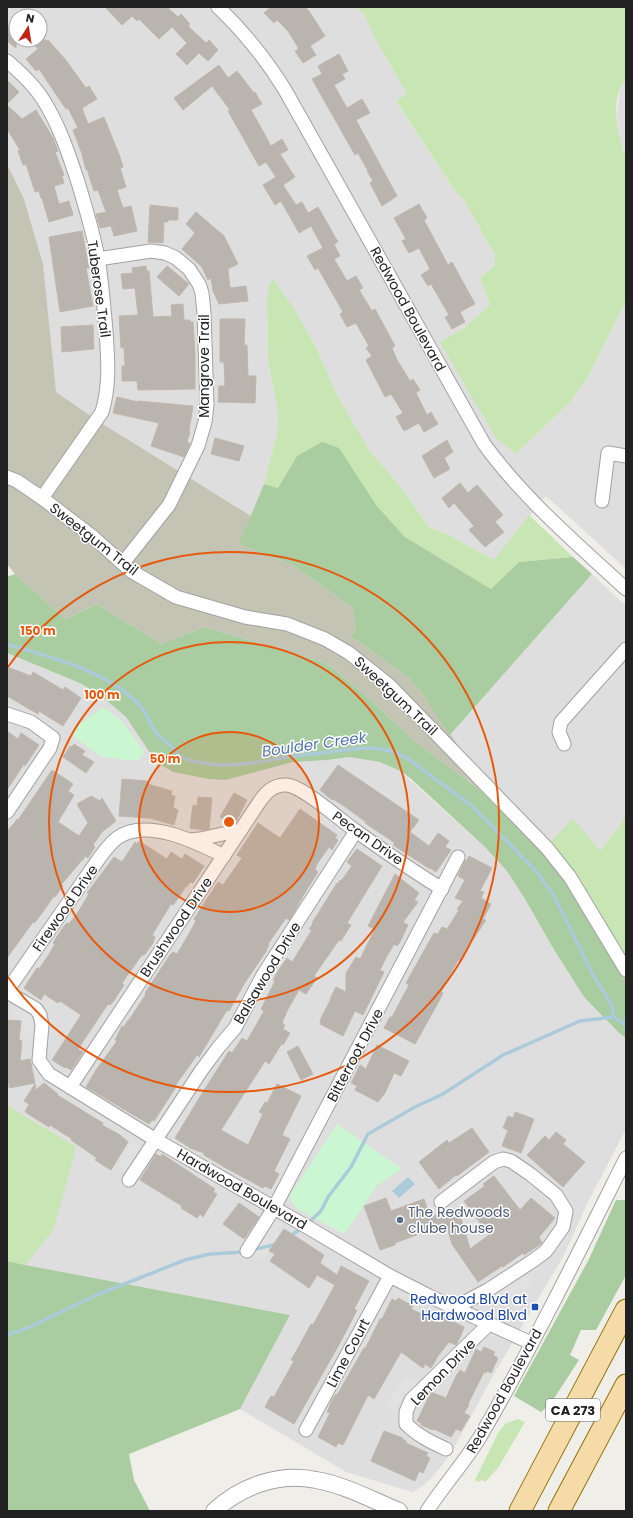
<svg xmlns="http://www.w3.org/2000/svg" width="633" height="1518" viewBox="0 0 633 1518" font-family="Poppins,sans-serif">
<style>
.residential{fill:#dfdede;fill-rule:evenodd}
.construction{fill:#c3c4b4}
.grass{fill:#c7e6b3}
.forest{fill:#a9cca0}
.park{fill:#caf6d2}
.parking{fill:#e1e1e1}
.water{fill:#accbda}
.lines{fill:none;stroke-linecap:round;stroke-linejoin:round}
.stream{stroke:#accbda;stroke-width:3.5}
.building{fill:#bab4ae;stroke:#c1b7ab}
.minor-casing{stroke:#a2a2a2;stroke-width:15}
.tertiary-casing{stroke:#a2a2a2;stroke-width:18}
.primary-casing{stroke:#91720c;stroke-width:23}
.minor{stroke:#fff;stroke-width:13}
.tertiary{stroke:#fff;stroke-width:16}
.primary{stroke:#f5dba8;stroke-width:21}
.ring{fill:none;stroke:#e8590c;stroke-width:2}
.service-dot{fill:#5c6f8a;stroke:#fff;stroke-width:1.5}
.transit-dot{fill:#1a4fb4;stroke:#fff;stroke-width:1.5}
.labels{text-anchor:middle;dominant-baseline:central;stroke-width:3;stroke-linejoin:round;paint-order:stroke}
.shield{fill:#fff;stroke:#646464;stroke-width:1}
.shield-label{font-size:13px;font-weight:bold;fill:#212121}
.street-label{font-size:14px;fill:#212121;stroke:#fff}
.service-label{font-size:14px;fill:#4e5e75;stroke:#fff;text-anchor:start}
.transit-label{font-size:14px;fill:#164399;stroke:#fff;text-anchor:end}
.water-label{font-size:15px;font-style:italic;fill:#5476aa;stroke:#fff}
.centre{fill:#e8590c;stroke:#fff;stroke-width:2}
.ring-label{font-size:12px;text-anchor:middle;font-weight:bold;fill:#e8590c;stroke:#fff;stroke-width:3;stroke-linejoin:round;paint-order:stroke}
</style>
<rect width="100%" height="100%" fill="#f0eee8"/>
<g class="residential">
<path d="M7,7H356L365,15L373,35L407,94L396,102L453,188L464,200L495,255L494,266L480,278L490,305L464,328L441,342L491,430L516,454L570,402L588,377L626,301V569L546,496L494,560L451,536L429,527L400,486L369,450L352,423L337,395L316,347L295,310L267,299L268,360L278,412V430L264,484L251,516L98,421L55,392L43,264L24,199L7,164ZM16,16H40V40H16Z"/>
<polygon points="626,79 626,158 619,137 617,115 619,94 621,85"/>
<polygon points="592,574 626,606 626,817 600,851 549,844 471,764 450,735"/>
<polygon points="7,653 82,684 106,700 126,717 156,762 226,780 293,762 328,760 349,757 380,762 400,771 485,847 507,871 525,899 553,948 584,997 619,1033 626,1038 626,1129 589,1200 563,1257 495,1372 454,1448 441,1467 432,1477 423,1486 412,1492 346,1472 240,1409 290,1315 25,1265 29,1259 16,1111 7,1104"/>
</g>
<polygon class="construction" points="7,164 24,199 43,264 56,392 98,421 251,516 240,544 291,564 353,608 355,630 351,636 409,678 420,691 471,764 549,844 571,871 591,901 616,944 626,958 626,983 585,916 565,878 545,854 479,789 418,744 364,694 331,667 323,662 204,627 161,644 97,604 65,619 15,574 7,564"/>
<g class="grass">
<path d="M356,7H626V79C609,98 618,136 626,158V301L588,377L570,402L516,454L496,438L474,401L440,342L464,328L490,305L480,278L494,266L495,255L464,200L453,188L396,101L407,94L373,35L365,15Z"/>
<polygon points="273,279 295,310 316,347 337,395 369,450 400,486 429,527 451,536 494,560 529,515 573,557 519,562 491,589 405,537 376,505 297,456 278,488 264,484 278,430 278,412 268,360 267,299 270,283"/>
<polygon points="626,817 626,958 549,844 573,818 600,851"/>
<polygon points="7,1104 16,1111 76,1147 54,1229 25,1265 7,1261"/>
<polygon points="518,1419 525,1422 498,1468 485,1482 482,1480 477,1482 475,1480 498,1433 505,1424"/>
</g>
<g class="forest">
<polygon points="322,442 339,448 376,505 405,537 491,589 519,562 573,557 592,574 450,735 420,691 409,678 351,636 355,630 353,608 291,564 239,544 264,484 278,488 297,456"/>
<polygon points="15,574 65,619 97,604 161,644 204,627 323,662 331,667 364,694 418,744 479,789 545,854 565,878 585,916 626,983 626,1038 619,1033 584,997 553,948 525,899 507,871 485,847 410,778 400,771 380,762 349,757 328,760 293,762 226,780 209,779 173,772 156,762 126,717 106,700 82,684 7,653 7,577"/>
<polygon points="616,1200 626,1200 626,1275 596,1330 581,1330 570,1355 579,1360 551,1403 541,1412 514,1396 588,1261"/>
<polygon points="7,1261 25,1265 290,1315 240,1409 129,1454 134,1480 150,1511 7,1511"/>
</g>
<g class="park">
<polygon points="103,707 123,722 144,752 138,761 102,757 74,737 72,734 76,727"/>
<polygon points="337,1124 402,1169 376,1186 361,1210 344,1234 296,1208 289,1197"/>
</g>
<g class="parking">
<polygon points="16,1007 26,1012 33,1020 34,1023 32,1039 20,1038 22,1020 10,1018"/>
<polygon points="132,1142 142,1148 127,1172 117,1165"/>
<polygon points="267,1216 283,1224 278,1230 280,1232 262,1260 245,1250"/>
<polygon points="525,1275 532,1284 497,1307 491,1299"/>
<polygon points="407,1376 417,1384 405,1394 395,1412 386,1406 397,1387"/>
</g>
<polygon class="water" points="408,1177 415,1184 399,1198 392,1191"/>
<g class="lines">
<g class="stream">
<path d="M7,644C52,658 103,669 138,703C146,711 150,725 157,734C161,738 167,742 171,746C176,752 179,757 186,759C221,770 248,764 282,758C298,755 314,754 330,752C359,748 379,743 407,758L472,806L536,871L553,894L592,973L611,1004L614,1017L626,1025"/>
<polyline points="307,1224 321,1211 328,1197 351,1167 368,1134 415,1107 443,1094 503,1055 580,1021 614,1017"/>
<polyline points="289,1237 302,1228"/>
<polyline points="252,1250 277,1244"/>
<polyline points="7,1335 28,1328 94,1296 185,1260 210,1254 244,1252"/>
</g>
</g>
<g class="building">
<polygon points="105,7 167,7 178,17 181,14 190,24 188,26 206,43 209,40 218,50 208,61 199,53 187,65 176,54 187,43 172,27 159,39 139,19 137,21 132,16 122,25"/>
<polygon points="271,7 305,7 309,11 325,36 310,46 316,55 303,63 295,51 299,49 288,31 277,20 274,23 264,13"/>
<polygon points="16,16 16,48 7,41 7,29"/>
<polygon points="30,40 46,40 47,41 48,40 65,59 86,88 89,86 97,99 82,108 88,124 104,117 120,157 123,167 120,168 126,187 117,190 123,208 131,206 137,231 114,236 111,226 100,228 96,214 106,212 98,190 94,191 87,169 86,170 82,154 73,130 78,128 68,108 66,109 39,69 36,71 26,59 38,49"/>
<polygon points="339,54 348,71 342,74 345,79 334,85 347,108 362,99 370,113 356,120 397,196 382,206 370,183 373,181 367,171 368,171 358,153 355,155 312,79 322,74 318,66"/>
<polygon points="219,65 228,78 237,71 254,93 255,92 262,104 251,110 264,133 271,146 282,139 288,150 280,154 295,177 283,185 296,205 302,202 308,213 318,207 338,242 334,244 340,256 334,259 347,281 356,276 363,288 359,290 372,311 375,309 395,346 392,348 397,360 410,381 413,379 420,390 416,393 427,415 431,412 438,424 424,432 419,423 404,431 396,417 403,413 391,394 385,397 366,360 372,356 366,348 369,346 356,323 347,327 340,314 343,312 318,268 315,270 307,256 323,248 311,226 299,233 281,201 275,205 263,185 276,177 266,162 259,166 228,111 230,110 212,86 183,110 174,98"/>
<polygon points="7,80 19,92 7,104"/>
<polygon points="7,105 22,119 36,110 53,138 58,151 55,152 64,175 62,176 64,183 54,186 59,204 69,201 73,215 49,222 42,198 41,198 39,191 35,192 26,164 23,165 18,151 20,150 7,129"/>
<polygon points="419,204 427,218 424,220 448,265 452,262 475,304 460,312 465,322 452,329 445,317 449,315 438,296 431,284 428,286 421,275 430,269 419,248 409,253 402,241 406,239 394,218"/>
<polygon points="150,205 178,208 178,220 168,220 168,222 164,222 163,243 148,242"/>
<polygon points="196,212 224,236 238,264 228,269 230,288 246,286 248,301 219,304 213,291 211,278 208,280 202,267 182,249 195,233 186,224"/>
<polygon points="82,231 89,268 86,268 93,306 60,312 49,237"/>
<polygon points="146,266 147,271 149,271 153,317 172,316 171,305 183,304 184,320 190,320 190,322 193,322 195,354 195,389 138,390 137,381 122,381 122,366 125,366 124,348 121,348 119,316 138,315 135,288 123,289 121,274 133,273 132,268"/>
<polygon points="167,266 189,284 179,296 157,277"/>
<polygon points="220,319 245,319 244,345 247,345 248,376 256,376 255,403 218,402 219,386 225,386 224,362 220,362"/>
<polygon points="93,325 94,349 62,352 61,327"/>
<polygon points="117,397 138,402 138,401 193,406 189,431 190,432 187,442 190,443 184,457 151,446 159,423 113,413"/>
<polygon points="215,438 244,446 239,461 211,454"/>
<polygon points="447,440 453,452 444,458 450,469 434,478 422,456"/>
<polygon points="460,483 468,493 477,485 503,515 495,522 504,532 485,547 469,530 474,526 454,503 449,508 442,498"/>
<polygon points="7,667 31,676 33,672 63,690 65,687 81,698 63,726 39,711 38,714 7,696"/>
<polygon points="7,731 18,739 21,733 39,745 25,766 24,764 7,790"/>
<polygon points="74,744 85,751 82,755 94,762 86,773 63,757 70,746 72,747"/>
<polygon points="338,765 419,820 410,832 429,846 438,833 449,841 445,847 451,850 436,872 430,868 430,869 393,845 395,843 365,823 366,822 344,806 333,799 332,800 320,790"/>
<polygon points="52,770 73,784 68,791 74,795 58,822 79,836 88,823 77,804 91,796 100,801 102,798 116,821 102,832 93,845 95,847 88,858 85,856 83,860 82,860 61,885 63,886 55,897 54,896 37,920 34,923 33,922 7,958 7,832 12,825 13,825 17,819 18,820"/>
<polygon points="122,779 147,781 147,784 172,791 171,795 175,796 173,808 178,810 174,825 150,818 119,816"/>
<polygon points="234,793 247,800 235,823 232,824 220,817"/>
<polygon points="198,797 212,798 209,829 202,830 190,828 193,805 197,806"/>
<polygon points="300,809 337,835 335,838 338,840 332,850 329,847 317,864 315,870 318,872 306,891 294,912 289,920 286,918 268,944 269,945 266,950 267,950 244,984 229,1011 227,1010 199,1057 197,1055 175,1086 176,1087 154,1121 152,1120 149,1124 86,1087 96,1070 117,1041 115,1040 122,1026 124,1027 128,1020 129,1020 146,994 145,993 170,955 173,952 177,954 186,939 196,921 194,919 218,882 223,885 242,858 237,855 258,823 280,838"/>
<polygon points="139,841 167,859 171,852 182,859 185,854 204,866 193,883 190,882 187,887 186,886 177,900 173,905 171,904 152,935 155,937 153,943 145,954 141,956 122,983 124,985 113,1002 110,1005 108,1004 78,1049 83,1052 71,1070 66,1067 65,1068 52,1060 81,1015 60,1001 58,1003 44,994 41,1000 24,988 37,968 39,969 48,956 55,944 53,943 56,938 64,926 67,923 69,924 78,912 89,894 87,893 114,857 122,862 135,842 137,844"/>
<polygon points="357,849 382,866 347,923 351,925 341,941 339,940 314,976 317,978 306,994 299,990 288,1009 282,1023 285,1025 283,1029 290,1033 283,1045 282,1043 269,1064 265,1061 221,1130 248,1145 263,1114 259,1112 265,1102 267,1103 277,1084 301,1096 282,1135 290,1139 274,1171 279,1174 271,1189 265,1186 263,1188 226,1168 204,1155 204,1153 190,1148 175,1138 201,1095 229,1051 232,1053 242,1038 247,1041 264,1011 261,1009 275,981 273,980 276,975 276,974 287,958 292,962 312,930 309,929 313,924 312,923 337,883 338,884 340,880 341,881 352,866 347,862"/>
<polygon points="469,856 492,868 480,891 484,892 481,898 491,904 483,919 486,920 472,941 471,940 460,961 458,960 441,992 443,993 438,1003 415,1044 384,1028 390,1017 392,1017 409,985 406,983 434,933 438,934 442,927 447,929 459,910 457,909 463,901 455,898 465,880 458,876 465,860 466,861"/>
<polygon points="395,874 419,893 414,900 418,902 403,922 408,925 400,942 397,946 394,944 386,958 380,970 384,972 363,1015 355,1011 343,1036 320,1024 321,1018 331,999 330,999 336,987 346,992 346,973 356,957 360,959 375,929 368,926"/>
<polygon points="7,1020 21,1021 19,1040 22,1041 20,1061 30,1059 35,1083 9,1088 9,1083 7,1084"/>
<polygon points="377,1045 409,1061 401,1076 394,1073 385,1093 378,1102 355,1090 357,1086 351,1083 360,1065 366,1069"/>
<polygon points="298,1046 313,1074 301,1080 287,1052"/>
<polygon points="44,1083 54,1091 58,1094 57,1095 103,1123 102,1125 120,1135 128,1142 111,1170 95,1160 97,1158 71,1140 72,1139 50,1125 49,1127 25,1112 29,1104 24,1101 35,1084 36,1090"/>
<polygon points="515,1112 534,1119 521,1153 502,1146 508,1130 503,1128 508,1116 513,1118"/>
<polygon points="472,1128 489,1152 457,1176 456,1175 439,1189 419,1162 447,1140 449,1143"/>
<polygon points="556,1132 566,1140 563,1144 585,1162 563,1187 527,1155 545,1136 549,1140"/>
<polygon points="156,1154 161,1157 162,1154 215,1189 213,1192 217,1194 203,1217 200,1214 197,1218 181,1208 182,1206 140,1180"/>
<polygon points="494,1176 520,1210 531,1198 555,1218 539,1237 542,1243 524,1255 523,1253 503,1267 502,1266 478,1282 452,1244 446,1224 395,1243 395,1245 380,1250 364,1206 386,1198 391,1211 424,1199 430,1217 458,1208 470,1249 489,1235 464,1201 485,1186 483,1184"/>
<polygon points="239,1203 259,1217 244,1239 223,1224"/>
<polygon points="284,1229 324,1255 320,1263 337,1275 341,1266 369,1281 354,1309 357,1310 341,1341 294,1424 265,1407 271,1396 274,1397 294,1361 291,1360 298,1348 311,1324 313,1325 335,1285 317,1275 309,1288 270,1261 275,1254 269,1251"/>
<polygon points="398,1298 413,1306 411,1309 441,1323 444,1317 464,1327 462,1333 456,1345 449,1342 438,1356 431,1368 425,1364 423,1368 401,1352 374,1399 368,1395 343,1445 338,1443 336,1447 318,1437 330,1413 327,1412 332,1400 336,1394 337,1395 364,1348 365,1349 380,1319 382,1319 392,1299 396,1301"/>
<polygon points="484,1347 495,1352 493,1355 498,1358 491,1373 487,1371 486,1373 484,1372 468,1404 469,1405 464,1413 470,1416 461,1431 456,1429 451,1437 434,1429 433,1430 421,1425 421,1423 417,1421 431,1392 446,1398 457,1374 458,1374 460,1370 465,1373 476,1349 481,1352"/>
<polygon points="384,1431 403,1438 402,1439 406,1441 406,1443 428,1453 426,1456 430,1458 423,1473 419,1471 415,1481 371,1461"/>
</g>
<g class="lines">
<defs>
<g id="minor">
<path d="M218,7C244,32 266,59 285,90L484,444C524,499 576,543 626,589"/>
<path d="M7,61C20,72 35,86 44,101C59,125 68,152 77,179C85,205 93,232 98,258C102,282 104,307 106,331C108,358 110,386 102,412L42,498"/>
<polyline points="98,259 151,251 165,253 176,258 189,269 199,284 202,293 204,313 207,405 205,422 198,446 169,505 123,563"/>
<polyline points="7,477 17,481 42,498 93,537 131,571 176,597 245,617 287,624 325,639 349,653 389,685 547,848 570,877 626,970"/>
<polyline points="602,501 608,453 626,456"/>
<polyline points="7,714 31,722 53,738 50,748 7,812"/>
<polyline points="564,744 559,732 561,722 626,649"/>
<polyline points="190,840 200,839 241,830"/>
<path d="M7,991L93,867C100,857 107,846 117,838C146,817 196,842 224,856"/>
<polyline points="7,992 36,1009 40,1015 42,1025 39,1060 49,1074 156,1140 309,1228 390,1276 429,1296 531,1343"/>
<path d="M70,1087L258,804C265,793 273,784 287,785C304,787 340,820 356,831C384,851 413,871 442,889"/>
<polyline points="129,1180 201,1071 218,1048 235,1028 263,975 356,831"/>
<polyline points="441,1202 494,1162 503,1159 511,1161 530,1174 556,1195 566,1211 563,1227 546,1251 534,1260 488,1290 454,1308"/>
<polyline points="247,1251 274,1208 458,857"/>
<polyline points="306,1430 390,1276"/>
<path d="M446,1449C431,1442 418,1436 406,1424V1412L411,1400L489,1324"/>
<path d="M427,1511C444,1485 464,1463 480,1437C533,1346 579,1252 626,1158"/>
</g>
<path id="tertiary" d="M214,1511C241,1486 280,1472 316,1480C345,1485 372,1500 399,1511"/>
<g id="primary">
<polyline points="520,1511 626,1310"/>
<polyline points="559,1511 626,1385"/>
</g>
</defs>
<use href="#minor" class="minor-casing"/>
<use href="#tertiary" class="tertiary-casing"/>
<use href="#primary" class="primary-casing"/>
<use href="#minor" class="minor"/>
<use href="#tertiary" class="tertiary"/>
<use href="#primary" class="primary"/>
</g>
<circle cx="229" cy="822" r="90" fill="#e8590c" fill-opacity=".12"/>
<g class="ring">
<circle cx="229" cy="822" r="90"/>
<circle cx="229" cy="822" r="180"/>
<path d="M8 667A270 270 0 1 1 8 977"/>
</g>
<circle class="service-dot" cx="400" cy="1220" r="4"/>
<rect class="transit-dot" x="531" y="1303" width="8" height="8" rx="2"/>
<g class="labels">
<rect class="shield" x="546" y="1399" width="54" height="22" rx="3"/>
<g class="shield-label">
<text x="573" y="1410">CA 273</text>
</g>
<g class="street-label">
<text transform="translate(99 289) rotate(82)">Tuberose Trail</text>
<text transform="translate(408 309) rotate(61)">Redwood Boulevard</text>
<text transform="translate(204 366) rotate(-90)">Mangrove Trail</text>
<text transform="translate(94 539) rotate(38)">Sweetgum Trail</text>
<text transform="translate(396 696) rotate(43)">Sweetgum Trail</text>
<text transform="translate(368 838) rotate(35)">Pecan Drive</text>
<text transform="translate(65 908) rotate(-55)">Firewood Drive</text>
<text transform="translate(176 927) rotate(-56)">Brushwood Drive</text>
<text transform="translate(267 973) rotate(-59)">Balsawood Drive</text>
<text transform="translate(355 1055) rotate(-62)">Bitterroot Drive</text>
<text transform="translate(242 1189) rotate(30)">Hardwood Boulevard</text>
<text transform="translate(348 1353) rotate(-62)">Lime Court</text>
<text transform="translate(443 1372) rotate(-46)">Lemon Drive</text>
<text transform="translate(504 1391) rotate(-61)">Redwood Boulevard</text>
</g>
<g class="service-label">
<text x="408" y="1212">The Redwoods<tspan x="408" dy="16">clube house</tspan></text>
</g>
<g class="transit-label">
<text x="527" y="1299">Redwood Blvd at<tspan x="527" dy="16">Hardwood Blvd</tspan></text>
</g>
<g class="water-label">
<text transform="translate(314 744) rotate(-8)">Boulder Creek</text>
</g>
</g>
<circle cx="229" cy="822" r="6" class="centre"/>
<g class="ring-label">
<text x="38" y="635">150 m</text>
<text x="102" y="699">100 m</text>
<text x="165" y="763">50 m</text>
</g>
<rect width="633" height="1518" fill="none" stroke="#212121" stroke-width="16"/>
<g transform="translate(28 28) rotate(12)"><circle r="19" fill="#ffffff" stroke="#a6a6a6"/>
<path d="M0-3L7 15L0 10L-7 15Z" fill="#c12110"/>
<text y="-6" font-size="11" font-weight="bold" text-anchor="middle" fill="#212121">N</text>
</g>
</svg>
